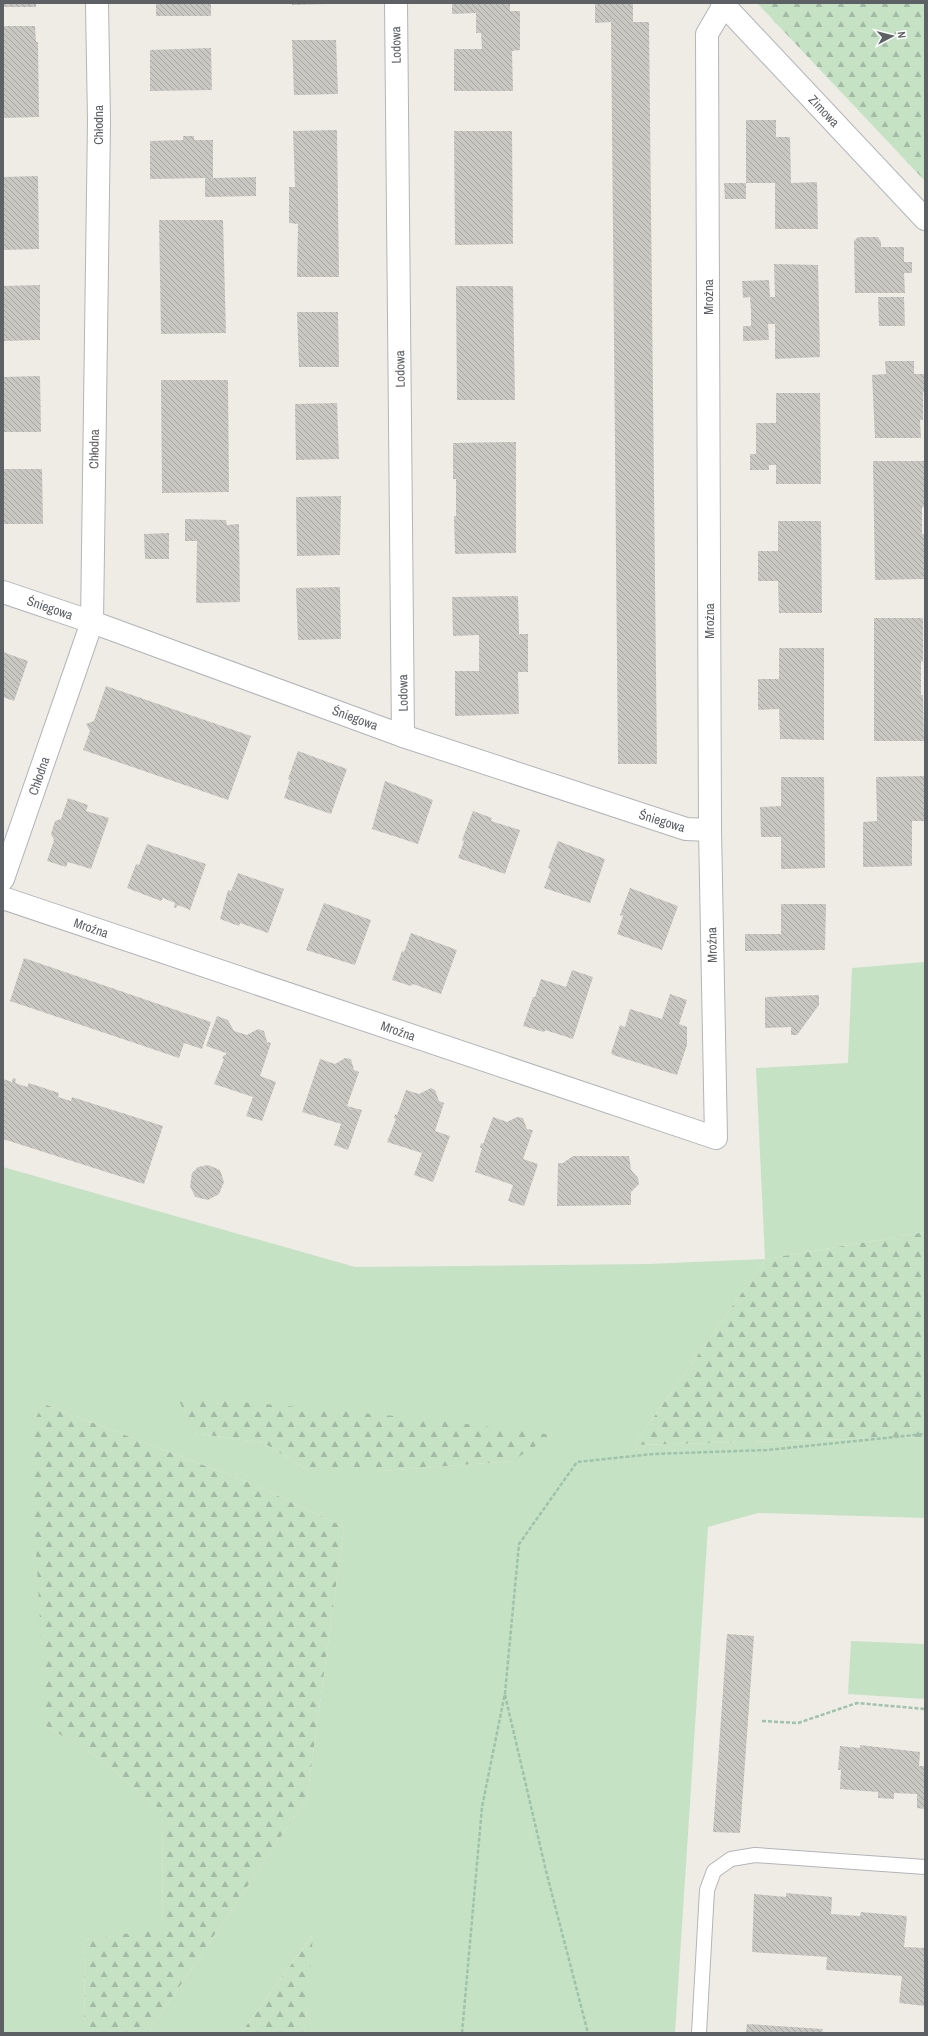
<svg xmlns="http://www.w3.org/2000/svg" width="928" height="2036" viewBox="0 0 928 2036" font-family="'Archivo Narrow',sans-serif">
<style>
.green{fill:#c5e2c5;fill-rule:evenodd}
.forest{fill:url(#forest-firs)}
.building{fill:url(#building-back-hatch)}
.lines{fill:none;stroke-linecap:round;stroke-linejoin:round}
.service-casing{stroke:#b2b5b9;stroke-width:16}
.minor-casing{stroke:#b2b5b9;stroke-width:24}
.path{stroke:#9ec3aa;stroke-width:2.5;stroke-dasharray:4 2;stroke-linecap:butt}
.service{stroke:#fff;stroke-width:14}
.minor{stroke:#fff;stroke-width:22}
.labels{text-anchor:middle;dominant-baseline:central;stroke-width:3;stroke-linejoin:round;paint-order:stroke}
.street-label{font-size:13px;fill:#5d6064;stroke:#fff}
</style>
<defs>
<pattern id="forest-firs" width="22" height="20" patternUnits="userSpaceOnUse"><rect width="22" height="20" fill="#c5e2c5"/><path d="M5 1l3.5 6h-7zM16 11l3.5 6h-7z" fill="#a3bba4"/></pattern>
<pattern id="building-back-hatch" width="6" height="6" patternUnits="userSpaceOnUse"><rect width="6" height="6" fill="#c9c7c2"/><path d="M-1 5l2 2M0 0l6 6M5-1l2 2" fill="none" stroke="#a6a5a1"/></pattern>
</defs>
<rect width="100%" height="100%" fill="#eeece5"/>
<g class="green">
<path d="M925,962V1232L766,1259L634,1445L925,1437V1518L758,1513L708,1527L675,2033H305L312,1936L241,2033H148L307,1798L344,1527L250,1483L44,1404L46,1726L96,1756L162,1811L163,1929L85,1940L84,2033H3V1167L355,1267L649,1264L765,1259L756,1068L848,1063L852,968ZM193,1433L512,1461L382,1471H309L264,1443Z"/>
<polygon points="851,1641 925,1644 925,1699 848,1694"/>
</g>
<g class="forest">
<polygon points="757,3 925,3 925,181"/>
<polygon points="925,1232 925,1437 634,1445 766,1259"/>
<polygon points="177,1396 428,1419 553,1435 512,1461 382,1471 309,1471 264,1443 193,1433"/>
<polygon points="44,1404 250,1483 344,1527 307,1798 148,2033 84,2033 85,1940 163,1928 162,1811 96,1756 46,1726 29,1429"/>
<polygon points="313,1935 305,2033 241,2033"/>
</g>
<g class="building">
<rect x="3" y="3" width="33" height="4"/>
<rect x="156" y="3" width="55" height="13"/>
<polygon points="292,3 326,3 326,4 292,5"/>
<polygon points="452,3 510,3 510,11 520,11 520,50 512,51 513,91 454,91 454,49 482,49 481,33 476,33 476,13 452,14"/>
<polygon points="595,3 633,3 633,22 649,22 657,764 618,764 611,22 595,23"/>
<polygon points="3,26 35,26 36,42 38,42 39,117 3,118"/>
<polygon points="292,40 336,40 338,94 294,95"/>
<polygon points="211,48 212,90 150,91 150,50"/>
<polygon points="746,120 776,120 776,137 790,137 791,183 817,182 818,229 775,229 775,183 746,183"/>
<polygon points="337,130 339,277 297,277 298,224 289,223 289,187 295,187 293,131"/>
<polygon points="454,131 512,131 513,244 455,245"/>
<polygon points="183,136 194,136 194,140 213,140 213,178 256,177 256,196 205,197 205,178 150,179 150,141 183,140"/>
<polygon points="38,176 39,249 3,250 3,177"/>
<polygon points="724,183 746,183 746,199 725,199"/>
<polygon points="159,220 223,220 226,333 161,334"/>
<polygon points="858,237 878,237 881,242 881,247 904,247 904,262 912,262 912,273 904,273 905,293 855,293 854,241"/>
<polygon points="774,264 818,265 820,357 775,359 775,324 768,324 769,340 743,341 743,326 751,326 751,311 750,297 743,298 742,281 769,280 770,297 775,297"/>
<polygon points="40,285 40,340 3,341 3,286"/>
<polygon points="456,286 513,286 515,400 457,400"/>
<polygon points="878,297 904,297 905,326 879,326"/>
<polygon points="297,312 338,312 339,367 299,367"/>
<polygon points="885,361 914,361 914,374 925,374 925,392 923,392 923,420 920,420 921,438 875,438 872,375 886,374"/>
<polygon points="40,376 41,432 3,432 3,377"/>
<polygon points="161,380 228,380 229,492 162,493"/>
<polygon points="776,393 820,393 821,484 776,484 776,465 769,465 769,470 750,470 750,454 756,454 756,423 776,423"/>
<polygon points="337,403 339,459 296,460 295,404"/>
<polygon points="516,442 516,553 455,554 454,516 456,516 456,479 453,479 453,443"/>
<polygon points="873,461 924,461 924,507 922,507 922,534 924,534 924,579 875,580"/>
<polygon points="3,469 42,469 43,524 3,524"/>
<polygon points="341,496 340,555 297,556 296,497"/>
<polygon points="185,519 226,520 227,525 239,524 240,602 196,603 197,541 185,541"/>
<polygon points="778,521 821,521 822,613 779,613 778,581 758,581 758,551 778,551"/>
<polygon points="169,533 169,559 145,559 144,534"/>
<polygon points="340,587 341,639 298,640 296,588"/>
<polygon points="518,596 519,634 528,634 528,672 518,672 519,714 455,716 455,671 479,671 479,635 453,636 452,597"/>
<polygon points="874,618 923,618 923,662 921,661 921,695 923,695 924,741 874,741"/>
<polygon points="779,648 824,648 824,740 780,739 779,709 758,710 758,679 779,679"/>
<polygon points="3,652 28,661 14,701 3,697"/>
<polygon points="106,686 251,736 228,800 83,750 90,731 86,724 94,721"/>
<polygon points="298,751 347,769 331,814 284,798 290,780 288,779"/>
<polygon points="925,776 925,821 912,821 912,866 863,867 863,822 877,821 876,777"/>
<polygon points="781,777 824,777 825,868 781,869 781,837 761,837 760,807 781,806"/>
<polygon points="385,781 433,800 418,844 372,829"/>
<polygon points="68,798 88,805 86,811 109,818 91,869 68,862 66,867 47,861 54,840 51,834 55,821 61,819"/>
<polygon points="473,811 492,818 491,821 520,830 505,874 458,858 464,841 462,840"/>
<polygon points="558,841 605,859 590,903 544,888 551,869 548,868"/>
<polygon points="147,844 206,864 190,910 178,905 176,908 174,907 175,903 163,898 161,901 127,888 136,864 139,865"/>
<polygon points="238,873 284,889 268,933 240,923 239,926 220,919 228,890 231,891"/>
<polygon points="630,888 678,906 662,950 617,934 623,916 620,915"/>
<polygon points="324,903 371,920 355,965 306,950"/>
<polygon points="781,904 826,904 825,950 745,951 745,934 781,934"/>
<polygon points="411,933 457,950 441,994 413,984 411,986 392,980 402,951 404,952"/>
<polygon points="24,958 211,1022 202,1049 184,1043 179,1058 10,1001"/>
<polygon points="572,970 593,977 573,1039 545,1030 544,1032 523,1026 533,997 535,997 541,979 566,987"/>
<polygon points="670,994 687,1000 679,1024 687,1027 687,1045 677,1075 613,1055 611,1053 620,1025 625,1027 630,1009 662,1019"/>
<polygon points="819,995 819,1005 797,1035 791,1035 791,1027 765,1028 765,997"/>
<polygon points="217,1016 228,1020 234,1031 247,1035 258,1029 264,1031 267,1042 271,1043 260,1076 276,1082 262,1121 246,1116 253,1097 214,1084 224,1059 222,1058 224,1055 226,1055 226,1053 206,1046"/>
<polygon points="345,1058 351,1059 354,1070 359,1072 347,1106 362,1110 348,1150 334,1145 341,1124 302,1112 320,1059 335,1064"/>
<polygon points="13,1078 16,1079 15,1083 27,1087 29,1083 59,1093 58,1097 71,1101 72,1097 163,1126 144,1184 3,1139 3,1079 12,1082"/>
<polygon points="431,1088 435,1090 439,1101 444,1103 435,1131 450,1136 433,1182 414,1175 422,1153 387,1142 396,1119 394,1118 395,1114 397,1115 406,1090 419,1094"/>
<polygon points="493,1117 507,1122 517,1117 523,1118 527,1129 533,1130 523,1159 538,1164 524,1206 508,1201 513,1185 475,1172 482,1148 480,1148 481,1143 483,1144"/>
<polygon points="573,1156 629,1156 631,1170 638,1178 639,1184 631,1192 631,1205 557,1206 558,1163 563,1163"/>
<polygon points="208,1165 220,1170 224,1182 219,1194 208,1200 195,1197 190,1186 192,1173 198,1167"/>
<polygon points="727,1634 754,1636 740,1833 713,1832"/>
<polygon points="860,1745 920,1752 919,1766 925,1766 925,1809 917,1808 917,1794 894,1793 894,1799 878,1798 878,1792 840,1789 841,1770 838,1770 840,1746 860,1748"/>
<polygon points="786,1893 832,1897 831,1914 860,1916 861,1912 907,1916 904,1947 925,1948 925,2006 899,2003 902,1976 826,1970 827,1957 752,1952 754,1894 786,1897"/>
<polygon points="747,2024 823,2029 822,2033 746,2033"/>
</g>
<g class="lines">
<defs>
<polyline id="service" points="699,2033 707,1890 714,1871 731,1859 755,1855 925,1867"/>
<g id="minor">
<polyline points="396,3 403,736"/>
<polyline points="722,3 925,219"/>
<polyline points="3,592 92,622 403,736 686,829 710,830"/>
<polyline points="3,879 92,622 99,121 97,3"/>
<polyline points="3,898 716,1138 710,830 707,34 724,5"/>
</g>
</defs>
<use href="#service" class="service-casing"/>
<use href="#minor" class="minor-casing"/>
<g class="path">
<polyline points="505,1695 546,1871 588,2033"/>
<polyline points="762,1721 798,1723 857,1703 925,1709"/>
<polyline points="462,2033 482,1807 505,1693 519,1544 577,1462 653,1454 767,1450 925,1434"/>
</g>
<use href="#service" class="service"/>
<use href="#minor" class="minor"/>
</g>
<g class="labels">
<g class="street-label">
<text transform="translate(396 45) rotate(-91)">Lodowa</text>
<text transform="translate(824 111) rotate(47)">Zimowa</text>
<text transform="translate(98 125) rotate(-90)">Chłodna</text>
<text transform="translate(708 297) rotate(-90)">Mroźna</text>
<text transform="translate(400 369) rotate(-91)">Lodowa</text>
<text transform="translate(94 449) rotate(-89)">Chłodna</text>
<text transform="translate(50 608) rotate(19)">Śniegowa</text>
<text transform="translate(709 621) rotate(-90)">Mroźna</text>
<text transform="translate(403 693) rotate(-91)">Lodowa</text>
<text transform="translate(355 718) rotate(20)">Śniegowa</text>
<text transform="translate(39 776) rotate(-71)">Chłodna</text>
<text transform="translate(662 821) rotate(17)">Śniegowa</text>
<text transform="translate(91 928) rotate(19)">Mroźna</text>
<text transform="translate(712 945) rotate(-91)">Mroźna</text>
<text transform="translate(398 1031) rotate(19)">Mroźna</text>
</g>
</g>
<rect width="928" height="2036" fill="none" stroke="#5d6064" stroke-width="8"/>
<g transform="translate(892 36) rotate(83)" stroke="#ffffff" stroke-width="3" paint-order="stroke">
<path d="M0-3L7 15L0 10L-7 15Z" fill="#5d6064"/>
<text y="-6" font-size="11" font-weight="bold" text-anchor="middle" fill="#5d6064">N</text>
</g>
</svg>
